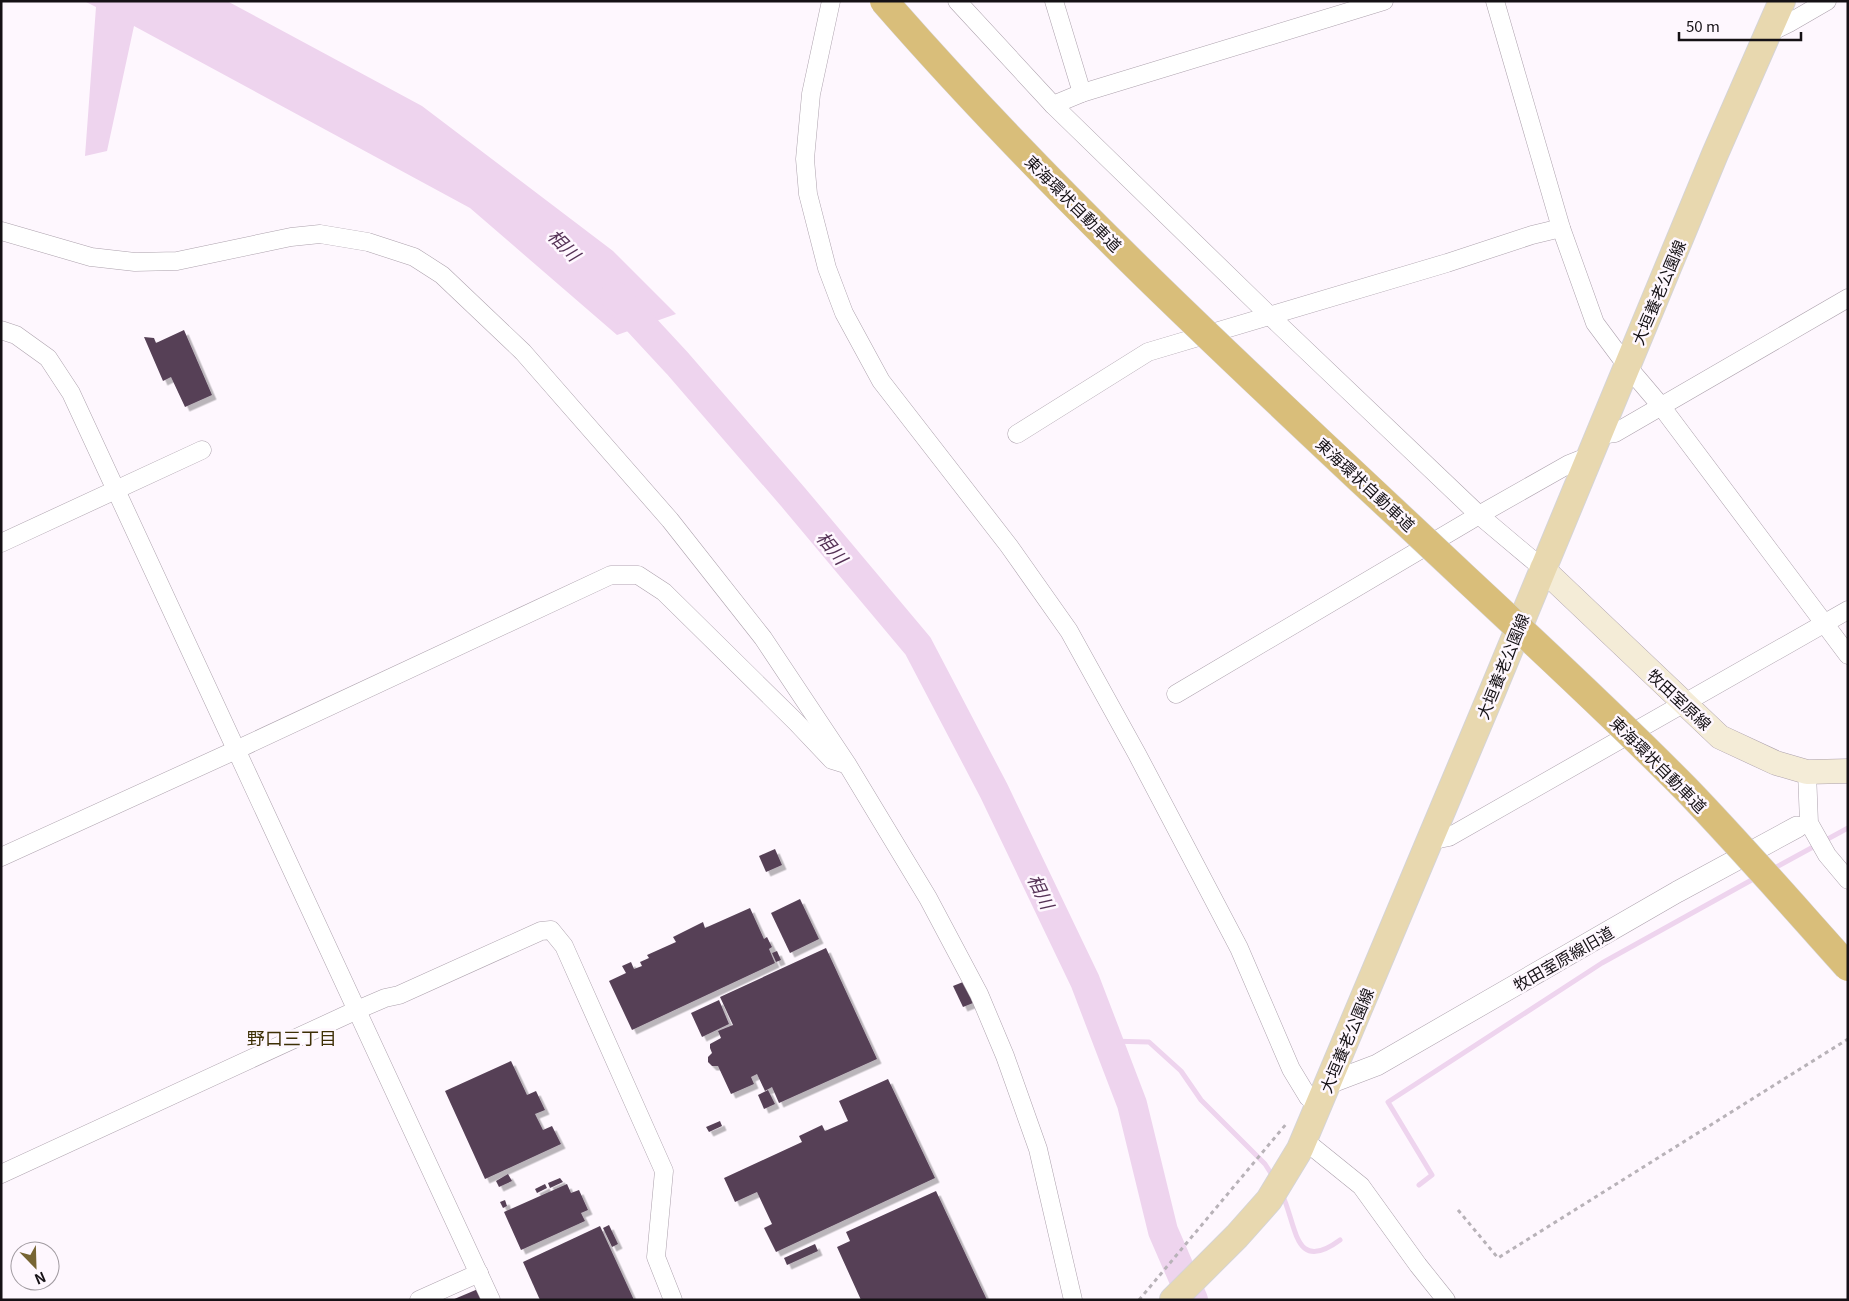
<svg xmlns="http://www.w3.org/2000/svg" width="1849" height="1301" viewBox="0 0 1849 1301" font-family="Georgia,'Noto Sans JP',serif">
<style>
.water{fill:#eed4ee}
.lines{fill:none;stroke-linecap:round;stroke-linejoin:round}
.stream{stroke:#eed4ee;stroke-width:5}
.river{stroke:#eed4ee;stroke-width:30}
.building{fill:#564156;filter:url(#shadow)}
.minor-casing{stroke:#ada2ad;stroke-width:19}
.tertiary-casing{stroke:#ada2ad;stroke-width:22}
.secondary-casing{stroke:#ada2ad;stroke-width:25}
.primary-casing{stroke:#d5d4d5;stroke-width:28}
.path{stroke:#b8b2b8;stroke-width:3;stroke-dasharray:4 4;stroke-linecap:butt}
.minor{stroke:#fff;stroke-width:18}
.tertiary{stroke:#fff;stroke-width:21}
.secondary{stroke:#f4ecd7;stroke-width:24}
.primary{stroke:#e8d8af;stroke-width:26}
.motorway-bridge-casing{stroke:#d5d4d5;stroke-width:29;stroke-linecap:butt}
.motorway-bridge{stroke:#d9be7a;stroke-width:28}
.labels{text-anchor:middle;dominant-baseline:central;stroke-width:5;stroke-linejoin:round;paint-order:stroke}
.street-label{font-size:16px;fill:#151115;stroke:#fef7fe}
.water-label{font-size:18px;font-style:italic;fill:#553256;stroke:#fef7fe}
.neighbourhood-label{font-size:18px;fill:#3d2f05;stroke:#fef7fe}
</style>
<defs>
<filter id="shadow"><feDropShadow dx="4.5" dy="4.5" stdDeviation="0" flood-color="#0004"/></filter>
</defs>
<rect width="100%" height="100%" fill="#fef7fe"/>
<polygon class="water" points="84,1 227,1 422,106 613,251 676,314 617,335 470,208 134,26 107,151 85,156 96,7"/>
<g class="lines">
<g class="stream">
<polyline points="1771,870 1848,828"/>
<polyline points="1108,1041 1149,1042 1181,1071 1201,1100 1265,1164 1274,1178"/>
<polyline points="1419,1185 1432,1175 1388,1102 1602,963 1757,877"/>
<path d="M1282,1194C1297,1226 1294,1274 1340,1240"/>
</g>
<polyline class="river" points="615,296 678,364 793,497 918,646 994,791 1085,981 1132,1104 1163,1231 1193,1300"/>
</g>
<g class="building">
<polygon points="184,330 212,395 185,407 171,377 163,381 144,337 154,338 156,343"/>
<polygon points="775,849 782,865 766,872 759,856"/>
<polygon points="800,899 819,939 790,953 771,913"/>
<polygon points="750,908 764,939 767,937 772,947 769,949 775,963 632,1030 609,981 626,973 622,966 631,962 634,969 642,966 640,962 649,958 647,955 676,942 673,937 703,922 705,928"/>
<polygon points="826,948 877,1059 779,1103 772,1087 765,1091 757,1074 751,1077 754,1084 731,1094 718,1066 712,1066 708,1062 708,1057 712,1053 710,1048 710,1044 721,1038 718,1031 733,1025 720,997"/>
<polygon points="777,951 781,960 776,962 772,953"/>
<polygon points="963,982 973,1003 963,1007 953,986"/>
<polygon points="719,1000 729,1024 702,1037 691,1013"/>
<polygon points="511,1061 527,1095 536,1091 545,1110 535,1114 543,1130 552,1126 561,1144 485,1179 445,1091"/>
<polygon points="888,1079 935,1178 776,1252 764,1228 772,1224 757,1192 735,1202 724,1178 802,1142 799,1136 822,1125 825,1131 848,1121 839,1101"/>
<polygon points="768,1090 775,1104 764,1109 758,1095"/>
<polygon points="720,1121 722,1126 709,1132 706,1127"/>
<polygon points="508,1174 512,1181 499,1187 496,1181"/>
<polygon points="560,1178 563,1182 550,1188 548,1183"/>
<polygon points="545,1184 547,1188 537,1193 535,1189"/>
<polygon points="567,1184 571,1193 579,1190 588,1210 581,1213 585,1221 521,1250 504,1212"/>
<polygon points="936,1191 987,1300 861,1300 837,1247 850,1241 846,1232"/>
<polygon points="505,1200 507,1206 503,1208 500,1202"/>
<polygon points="609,1225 618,1244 612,1247 603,1228"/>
<polygon points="600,1226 634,1300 540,1300 523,1262"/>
<polygon points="815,1244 818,1251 787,1265 784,1258"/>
<polygon points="478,1289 483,1300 452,1300"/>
</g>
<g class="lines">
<defs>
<g id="minor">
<polyline points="831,1 811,94 805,159 808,194 827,268 844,313 881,381 1009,546 1069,631 1137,754 1239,948 1291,1069 1308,1097 1318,1106"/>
<polyline points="957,1 1053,105 1269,315 1479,515 1542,568"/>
<polyline points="1054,1 1082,93"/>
<polyline points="1495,1 1561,228 1595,323 1627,366 1661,406 1848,655"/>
<polyline points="1769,33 1789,23 1827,1"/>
<polyline points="1053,105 1082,93 1384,1"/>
<polyline points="1,231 91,257 135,262 177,261 291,237 320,234 368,242 414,257 442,275 523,352 670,520 763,638 847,764 928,898 979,994 1005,1056 1038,1149 1073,1300"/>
<polyline points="1,330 16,335 48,358 71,393 491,1300"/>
<polyline points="1017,434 1148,352 1447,263 1532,235 1561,228"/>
<polyline points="1599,435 1615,433 1848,298"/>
<polyline points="1,543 202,450"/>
<polyline points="1176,694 1479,515 1569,464 1589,456"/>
<polyline points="1807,772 1809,823 1827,855 1848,880"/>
<polyline points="1429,841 1449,837 1848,610"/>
<polyline points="1,857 236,750 611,575 638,575 664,592 796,722 832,760 845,764"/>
<polyline points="1304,1140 1361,1186 1418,1265 1446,1300"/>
<polyline points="1,1174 357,1010 385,998 399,995 541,931 551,930 564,946 664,1171 656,1257 673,1300"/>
<polyline points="419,1300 479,1273"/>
</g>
<polyline id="tertiary" points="1327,1084 1377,1065 1677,892 1797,827"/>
<polyline id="secondary" points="1542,568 1720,737 1776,763 1807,772 1848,771"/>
<polyline id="primary" points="1173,1300 1237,1236 1269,1200 1300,1149 1493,690 1715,154 1782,1"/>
</defs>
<use href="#minor" class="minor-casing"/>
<use href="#tertiary" class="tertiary-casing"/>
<use href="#secondary" class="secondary-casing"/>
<use href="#primary" class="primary-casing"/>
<g class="path">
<polyline points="1458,1210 1498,1258 1848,1039"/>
<polyline points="1139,1300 1287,1123"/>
</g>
<use href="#minor" class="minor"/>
<use href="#tertiary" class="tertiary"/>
<use href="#secondary" class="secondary"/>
<use href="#primary" class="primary"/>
<defs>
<path id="motorway-bridge" d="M884,1C1063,206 1265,390 1463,576C1538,646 1614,716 1686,789C1742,847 1794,907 1848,967"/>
</defs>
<use href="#motorway-bridge" class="motorway-bridge-casing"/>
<use href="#motorway-bridge" class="motorway-bridge"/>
</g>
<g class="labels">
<g class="street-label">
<text transform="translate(1074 203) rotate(45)">東海環状自動車道</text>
<text transform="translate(1658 292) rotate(-67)">大垣養老公園線</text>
<text transform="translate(1366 484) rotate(43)">東海環状自動車道</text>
<text transform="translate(1502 666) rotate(-68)">大垣養老公園線</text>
<text transform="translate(1680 699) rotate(43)">牧田室原線</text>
<text transform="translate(1659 764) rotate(45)">東海環状自動車道</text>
<text transform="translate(1563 958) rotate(-30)">牧田室原線旧道</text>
<text transform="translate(1346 1040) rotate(-67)">大垣養老公園線</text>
</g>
<g class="water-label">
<text transform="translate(565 244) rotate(45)">相川</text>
<text transform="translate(833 547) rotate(50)">相川</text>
<text transform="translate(1042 891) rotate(64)">相川</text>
</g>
<g class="neighbourhood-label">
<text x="292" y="1037">野口三丁目</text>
</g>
</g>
<rect width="1849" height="1301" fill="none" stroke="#151115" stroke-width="5"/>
<g transform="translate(35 1266) rotate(157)"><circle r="24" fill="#fef7fe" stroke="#a19ba1"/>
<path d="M0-4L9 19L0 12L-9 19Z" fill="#776533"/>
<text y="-8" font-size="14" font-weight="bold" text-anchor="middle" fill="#151115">N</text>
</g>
<path d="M1679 32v8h122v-8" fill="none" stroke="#151115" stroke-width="2.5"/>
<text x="1686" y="32" font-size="15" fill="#151115" stroke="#fef7fe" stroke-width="4" paint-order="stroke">50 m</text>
</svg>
